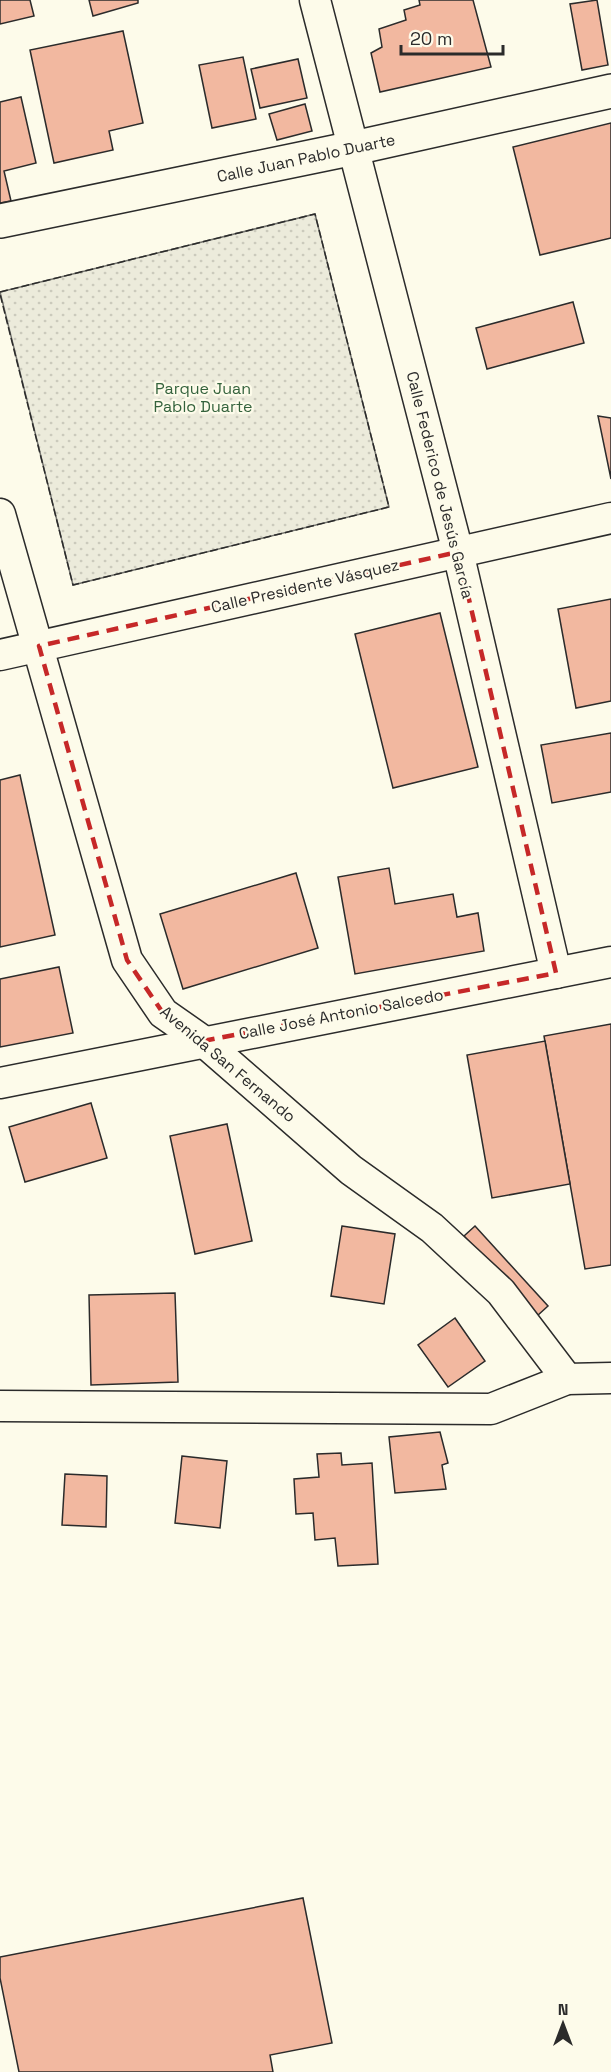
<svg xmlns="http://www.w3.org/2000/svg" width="611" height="2072" viewBox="0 0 611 2072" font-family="'Space Grotesk',sans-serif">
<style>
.park{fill:url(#park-dots);stroke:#74746e;stroke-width:1.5}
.building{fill:#f2b8a0;stroke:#2b2b2b;stroke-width:1.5}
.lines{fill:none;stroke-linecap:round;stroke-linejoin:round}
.minor-casing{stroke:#2b2b2b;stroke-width:33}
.tertiary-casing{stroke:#2b2b2b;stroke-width:36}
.minor{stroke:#fdfbea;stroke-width:30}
.tertiary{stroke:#fdfbea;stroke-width:33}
.fence{stroke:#2b2b2b;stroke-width:1.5;stroke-dasharray:8 3;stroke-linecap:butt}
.marked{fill:none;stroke:#c62828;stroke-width:4.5;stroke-dasharray:12 8;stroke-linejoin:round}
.labels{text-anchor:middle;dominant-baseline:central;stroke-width:4.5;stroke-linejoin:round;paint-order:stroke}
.street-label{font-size:16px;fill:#2b2b2b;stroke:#fdfbea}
.park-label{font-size:16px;fill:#34623c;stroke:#fdfbea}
</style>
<defs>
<pattern id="park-dots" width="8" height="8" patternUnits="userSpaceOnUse" patternTransform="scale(1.5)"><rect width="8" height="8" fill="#ecebdb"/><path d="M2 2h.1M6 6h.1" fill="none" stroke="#cbcabc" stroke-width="1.8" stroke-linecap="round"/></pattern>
</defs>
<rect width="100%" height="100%" fill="#fdfbea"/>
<polygon class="park" points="315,214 389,507 73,585 0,292"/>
<g class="building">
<polygon points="0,0 30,0 34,16 0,24"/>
<polygon points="89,0 138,0 138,3 93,16"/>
<polygon points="419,0 473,0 491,67 380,92 371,53 382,47 379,29 406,20 404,10 420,5"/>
<polygon points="597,0 608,65 582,70 570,4"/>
<polygon points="123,31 143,123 109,131 113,150 54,163 30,50"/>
<polygon points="243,57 256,119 212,128 199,65"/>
<polygon points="298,59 307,98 260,108 251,69"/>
<polygon points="21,97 36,163 4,171 11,201 0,203 0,102"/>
<polygon points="305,104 312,131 277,140 269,114"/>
<polygon points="611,123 611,238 540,255 513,147"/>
<polygon points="573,302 584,343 487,369 476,328"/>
<polygon points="598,416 611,418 611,479"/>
<polygon points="611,599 611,701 576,708 558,609"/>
<polygon points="440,613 478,767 393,788 355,634"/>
<polygon points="611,733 611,792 552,803 541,745"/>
<polygon points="20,775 55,935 0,947 0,780"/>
<polygon points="389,868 395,904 453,894 457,917 478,913 484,951 355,974 338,877"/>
<polygon points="296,873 318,948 183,989 160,914"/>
<polygon points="59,967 73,1033 0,1047 0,979"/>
<polygon points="611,1024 611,1265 585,1269 544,1036"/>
<polygon points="545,1041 570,1184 492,1198 467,1055"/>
<polygon points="91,1103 107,1158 25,1182 9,1127"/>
<polygon points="227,1124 252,1241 195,1254 170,1136"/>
<polygon points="342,1226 395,1234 384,1304 331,1296"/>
<polygon points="475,1226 548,1306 537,1316 464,1236"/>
<polygon points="175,1293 178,1382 91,1385 89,1295"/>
<polygon points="455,1318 485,1361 448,1387 418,1345"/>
<polygon points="440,1432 448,1463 442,1465 446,1489 395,1493 389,1437"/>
<polygon points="341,1453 342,1465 372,1463 378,1564 338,1566 335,1538 315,1540 313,1513 296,1514 294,1479 319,1477 317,1454"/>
<polygon points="182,1456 227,1461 220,1528 175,1523"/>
<polygon points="65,1474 107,1476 106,1527 62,1525"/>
<polygon points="303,1898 332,2043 270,2055 273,2072 19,2072 0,1978 0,1957"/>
</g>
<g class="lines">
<defs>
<g id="minor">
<polyline points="315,0 458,552 556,973"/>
<polyline points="0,514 127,960 163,1013 203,1041 351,1170 432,1228 501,1292 567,1379"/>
<polyline points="0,655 611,518"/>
<polyline points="0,1083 611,962"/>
<polyline points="0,1406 491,1409 567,1379 611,1378"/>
</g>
<polyline id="tertiary" points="0,221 354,148 611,91"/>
</defs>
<use href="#minor" class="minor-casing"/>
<use href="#tertiary" class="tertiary-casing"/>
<use href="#minor" class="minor"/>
<use href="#tertiary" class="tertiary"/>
<polyline class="fence" points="0,292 315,214 389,507 73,585 0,294"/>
</g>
<path class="marked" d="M458,552L556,973L203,1041L163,1013L127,960L39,646Z"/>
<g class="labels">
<g class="street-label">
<text transform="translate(306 158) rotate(-12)">Calle Juan Pablo Duarte</text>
<text transform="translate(440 485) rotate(76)">Calle Federico de Jesús García</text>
<text transform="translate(305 586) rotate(-13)">Calle Presidente Vásquez</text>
<text transform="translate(341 1014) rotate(-11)">Calle José Antonio Salcedo</text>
<text transform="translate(228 1064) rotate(40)">Avenida San Fernando</text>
</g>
<g class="park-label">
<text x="203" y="388">Parque Juan<tspan x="203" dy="18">Pablo Duarte</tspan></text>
</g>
</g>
<g transform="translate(563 2024)" stroke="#fdfbea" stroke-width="4.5" paint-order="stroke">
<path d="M0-4.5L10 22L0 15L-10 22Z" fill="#2b2b2b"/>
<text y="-9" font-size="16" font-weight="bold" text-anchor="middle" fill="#2b2b2b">N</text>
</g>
<path d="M401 45v9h102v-9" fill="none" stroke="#2b2b2b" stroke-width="3"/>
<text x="410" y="45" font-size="18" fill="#2b2b2b" stroke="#fdfbea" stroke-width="4.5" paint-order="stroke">20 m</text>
</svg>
